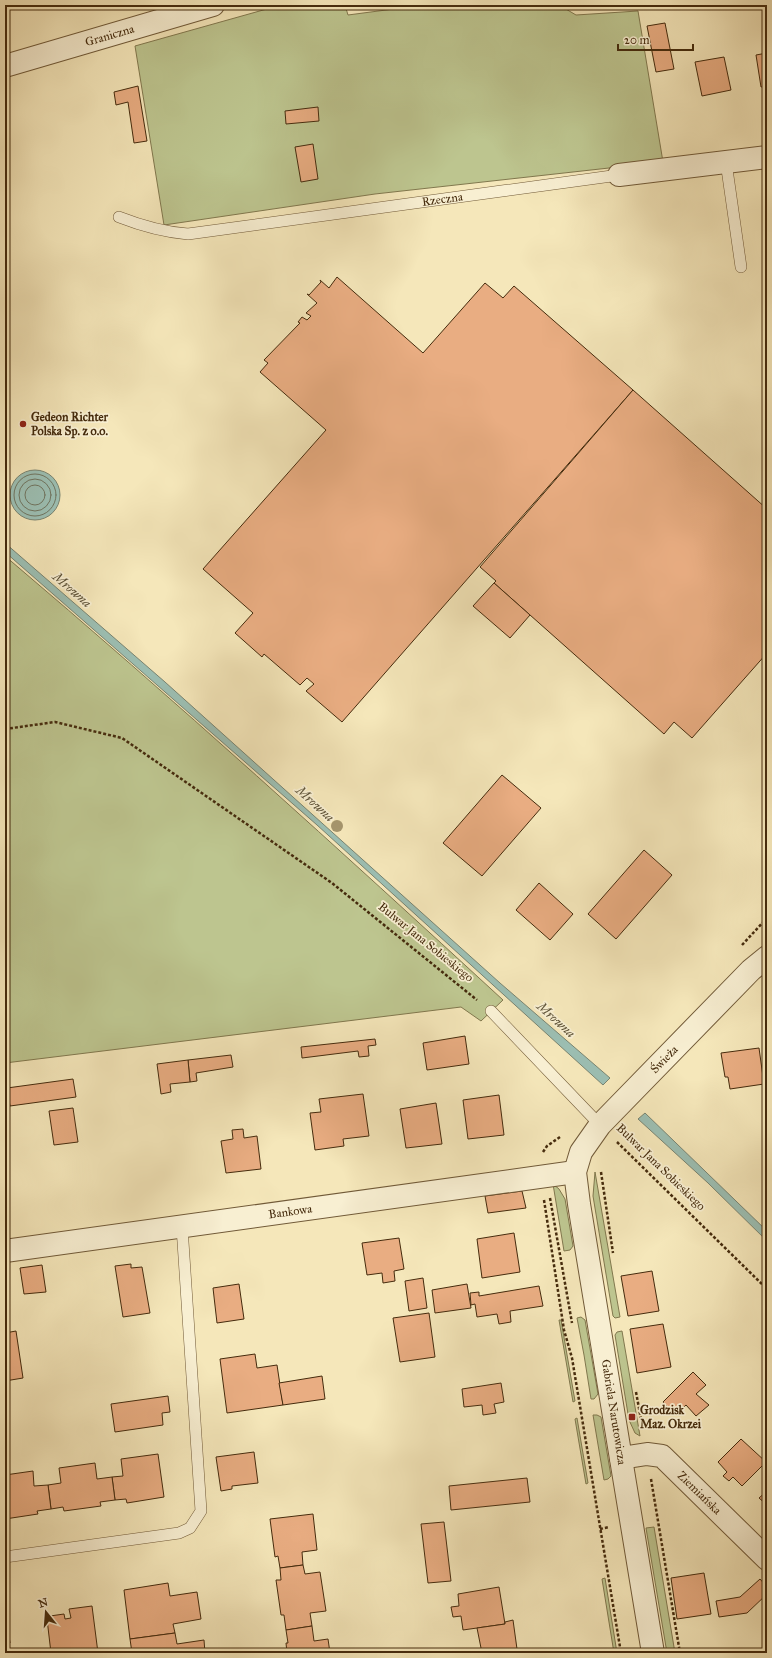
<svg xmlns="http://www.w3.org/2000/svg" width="772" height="1658" viewBox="0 0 772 1658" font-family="'IM FELL Great Primer',serif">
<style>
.green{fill:#bdc58f;stroke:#81784e}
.water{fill:#9cbfb3;stroke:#798471}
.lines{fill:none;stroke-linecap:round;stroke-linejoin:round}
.shore{stroke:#707560;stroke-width:1}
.building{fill:#e9ad82;stroke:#452b0d}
.service-casing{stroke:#715a38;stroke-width:12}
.minor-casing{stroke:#715a38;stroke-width:24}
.tertiary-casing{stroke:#715a38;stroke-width:24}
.path{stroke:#452b0d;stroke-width:2.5;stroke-dasharray:3 2;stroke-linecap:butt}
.service{stroke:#f8efd2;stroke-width:11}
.minor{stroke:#f8efd2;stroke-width:22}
.tertiary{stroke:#f8efd2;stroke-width:22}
.tree{fill:#a5956d}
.poi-dot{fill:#8f2418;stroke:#f8efd2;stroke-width:1.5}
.labels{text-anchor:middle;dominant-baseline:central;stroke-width:3.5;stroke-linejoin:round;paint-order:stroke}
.street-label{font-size:12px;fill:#452b0d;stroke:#f8efd2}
.poi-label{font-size:12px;font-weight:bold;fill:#452b0d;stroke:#f8efd2;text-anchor:start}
.water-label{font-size:13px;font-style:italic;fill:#5b5036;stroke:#f8efd2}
</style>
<rect width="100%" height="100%" fill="#f5e7ba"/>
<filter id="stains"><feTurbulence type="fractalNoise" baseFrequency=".005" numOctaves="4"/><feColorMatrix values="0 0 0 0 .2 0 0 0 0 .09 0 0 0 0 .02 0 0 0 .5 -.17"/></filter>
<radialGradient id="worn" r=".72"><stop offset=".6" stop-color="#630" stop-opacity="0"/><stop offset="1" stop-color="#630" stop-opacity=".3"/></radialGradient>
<g class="green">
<polygon points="281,5 345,5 348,15 424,5 559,5 576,15 638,11 663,162 375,194 164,225 135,46"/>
<path d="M5,556C175,700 340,850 503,1000L481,1021L461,1007L5,1063Z"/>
<polygon points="595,1172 620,1317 615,1318 613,1316 593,1196"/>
<polygon points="553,1184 559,1189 565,1199 573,1246 570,1250 564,1251"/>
<polygon points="581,1317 585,1320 598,1394 594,1399 591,1399 584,1355 577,1318"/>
<polygon points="559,1320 561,1320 575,1401 573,1402"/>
<polygon points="622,1331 640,1436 635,1433 629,1420 615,1335 617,1332"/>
<polygon points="593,1415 597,1415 601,1417 611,1476 608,1479 604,1480"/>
<polygon points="577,1418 588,1483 586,1484 575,1419"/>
<polygon points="654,1527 675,1653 667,1653 646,1528"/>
<polygon points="605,1578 617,1653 614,1653 602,1579"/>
</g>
<g class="water">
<circle cx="35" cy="495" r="25"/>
<polygon points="5,543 165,682 500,983 610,1078 603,1085 317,825 5,552"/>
<polygon points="645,1113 767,1231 767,1241 708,1183 638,1119"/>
</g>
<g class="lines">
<g class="shore">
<circle cx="35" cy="495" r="21"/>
<circle cx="35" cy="495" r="16"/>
<circle cx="35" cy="495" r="10"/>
</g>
</g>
<g class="building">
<polygon points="665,23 674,69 656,72 647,26"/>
<polygon points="767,53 767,86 761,87 756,55"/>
<polygon points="724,57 731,90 702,96 695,62"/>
<polygon points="138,86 147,141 134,143 128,102 116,105 114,92"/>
<polygon points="318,107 319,121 286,124 285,111"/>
<polygon points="313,144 318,179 301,182 295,147"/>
<polygon points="337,277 423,353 485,283 503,298 514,286 633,390 342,722 306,691 314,684 307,678 300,685 264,654 262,657 235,633 253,613 203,569 326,430 260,372 268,363 264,360 300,323 298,322 302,317 307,320 311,316 306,313 317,303 307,294 309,295 321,282 320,280 329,288"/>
<polygon points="633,390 767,509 767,653 692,738 674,722 664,734 494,583 496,581 480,567"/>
<polygon points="494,583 530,615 510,638 473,606"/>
<polygon points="502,775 541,808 482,876 443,843"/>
<polygon points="644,850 672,875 616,939 588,914"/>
<polygon points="539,883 573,914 550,940 516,910"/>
<polygon points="465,1036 469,1064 427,1070 423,1043"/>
<polygon points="375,1039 376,1045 368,1046 369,1056 359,1057 358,1051 302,1058 301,1047"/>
<polygon points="759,1048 764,1084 730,1089 728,1077 725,1077 721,1053"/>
<polygon points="231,1055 233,1067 196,1073 197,1081 190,1082 188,1060"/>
<polygon points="188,1060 190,1082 170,1084 171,1092 161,1094 157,1064"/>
<polygon points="73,1079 76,1097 10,1106 7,1088"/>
<polygon points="363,1094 369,1136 343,1139 344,1146 315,1150 310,1113 321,1112 319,1099"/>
<polygon points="499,1095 504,1135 468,1139 463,1100"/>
<polygon points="436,1103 442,1144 406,1148 400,1109"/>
<polygon points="73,1108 78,1142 54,1145 49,1111"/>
<polygon points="243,1129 244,1138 257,1136 261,1169 226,1173 221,1141 233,1139 232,1130"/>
<polygon points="522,1191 526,1208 488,1213 485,1196"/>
<polygon points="514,1233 520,1272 482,1278 477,1239"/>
<polygon points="399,1238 404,1269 394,1271 395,1281 383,1283 382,1273 367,1275 362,1243"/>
<polygon points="131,1264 131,1268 142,1267 150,1313 123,1317 115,1266"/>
<polygon points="42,1265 46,1292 24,1294 20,1268"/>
<polygon points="652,1271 659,1311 628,1316 621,1276"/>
<polygon points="423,1278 427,1308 409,1311 405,1281"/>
<polygon points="239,1284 244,1319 217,1323 213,1288"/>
<polygon points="467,1284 471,1308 435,1313 432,1290"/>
<polygon points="539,1286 543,1306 510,1311 511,1322 499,1324 497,1314 477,1317 475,1304 471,1305 470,1293 479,1292 479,1296"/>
<polygon points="429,1313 435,1357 400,1362 393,1318"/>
<polygon points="663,1324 671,1367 637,1373 630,1329"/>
<polygon points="16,1331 23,1378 5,1381 5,1333"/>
<polygon points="255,1354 257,1368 277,1365 283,1405 227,1413 220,1359"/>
<polygon points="693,1372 706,1385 696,1394 709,1405 696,1416 686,1405 675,1415 663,1402"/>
<polygon points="322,1376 325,1399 283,1405 279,1383"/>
<polygon points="501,1383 504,1402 494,1404 496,1413 483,1415 482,1405 464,1407 462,1389"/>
<polygon points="168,1396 170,1412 162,1413 163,1425 115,1432 111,1404"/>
<polygon points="741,1439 766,1462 742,1486 733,1477 729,1481 723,1476 727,1472 718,1462"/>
<polygon points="254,1452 258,1483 232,1486 232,1489 221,1491 216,1457"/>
<polygon points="158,1454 164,1497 127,1503 126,1499 115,1500 112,1477 123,1476 121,1459"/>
<polygon points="95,1463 97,1479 112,1477 115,1500 100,1502 101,1506 64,1511 63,1507 51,1509 48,1485 61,1483 59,1468"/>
<polygon points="33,1471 34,1486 48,1485 51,1509 37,1511 38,1514 5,1519 5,1475"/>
<polygon points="527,1478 530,1502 451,1510 449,1486"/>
<polygon points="767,1491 767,1505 759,1498"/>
<polygon points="313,1514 317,1550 302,1552 303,1565 280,1568 278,1556 275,1557 270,1519"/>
<polygon points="444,1522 451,1581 428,1583 421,1524"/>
<polygon points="303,1565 305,1574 320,1572 326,1611 310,1613 312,1626 286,1630 284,1615 281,1615 276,1580 281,1580 280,1568"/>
<polygon points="704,1573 711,1614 677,1619 671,1578"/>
<polygon points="760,1579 767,1587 767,1594 747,1613 719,1617 716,1601 740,1597"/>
<polygon points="168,1583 170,1596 197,1592 201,1619 173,1624 175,1633 130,1639 124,1590"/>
<polygon points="499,1587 505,1624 463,1630 461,1616 453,1617 451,1607 459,1606 458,1594"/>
<polygon points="92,1606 98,1653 51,1653 47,1619 51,1619 50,1616 64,1614 65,1619 71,1618 69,1609"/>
<polygon points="513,1620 517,1649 493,1653 482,1653 477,1628 505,1624 505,1622"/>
<polygon points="312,1626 314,1641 328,1639 330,1653 287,1653 286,1643 288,1643 286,1630"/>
<polygon points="8,1629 10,1643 6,1644 8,1653 5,1653 5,1630"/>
<polygon points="175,1633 177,1644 204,1640 205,1653 132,1653 130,1639"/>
</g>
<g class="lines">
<defs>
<g id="service">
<polyline points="726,162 741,267"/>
<path id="s1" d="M119,217C142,226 163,232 188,234L619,175"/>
<polyline points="491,1011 600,1125"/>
<polyline points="5,1557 179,1533 190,1528 201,1511 182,1227"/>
</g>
<g id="minor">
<polyline points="619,175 767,157"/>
<path id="s2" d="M5,1251L575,1172"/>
<path id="s3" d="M621,1458L647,1454L662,1456L767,1559"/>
<path id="s4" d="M653,1653L579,1204L575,1172L581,1152L600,1125L751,970L767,957"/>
</g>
<g id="tertiary">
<path id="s5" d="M5,66L213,5"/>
</g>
</defs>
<use href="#service" class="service-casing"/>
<use href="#minor" class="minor-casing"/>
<use href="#tertiary" class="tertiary-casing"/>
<g class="path">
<polyline points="5,729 55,722 122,738 332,883 477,1000"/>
<polyline points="742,945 767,918"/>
<polyline points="617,1142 767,1289"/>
<polyline points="543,1152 547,1146 560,1137"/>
<polyline points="601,1172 613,1253"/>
<polyline points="550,1198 572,1323"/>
<polyline points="544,1200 564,1330 572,1358 621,1653"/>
<polyline points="636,1392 643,1430"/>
<polyline points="651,1479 680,1653"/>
<polyline points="600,1529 609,1527"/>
</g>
<use href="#service" class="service"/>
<use href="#minor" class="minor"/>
<use href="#tertiary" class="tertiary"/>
</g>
<circle class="tree" cx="337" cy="826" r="6"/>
<g class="poi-dot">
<circle cx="23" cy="424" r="4"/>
<rect x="628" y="1413" width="8" height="8" rx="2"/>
</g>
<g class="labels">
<g class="street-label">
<text stroke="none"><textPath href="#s5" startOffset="109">Graniczna</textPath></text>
<text stroke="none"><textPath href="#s1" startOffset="328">Rzeczna</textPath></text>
<text transform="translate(426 942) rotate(39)">Bulwar Jana Sobieskiego</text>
<text stroke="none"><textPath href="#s4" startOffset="633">Świeża</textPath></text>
<text transform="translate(661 1167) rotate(44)">Bulwar Jana Sobieskiego</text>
<text stroke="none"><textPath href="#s2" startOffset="288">Bankowa</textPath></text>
<text transform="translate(614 1412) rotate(81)">Gabriela Narutowicza</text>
<text stroke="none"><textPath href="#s3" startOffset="94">Ziemiańska</textPath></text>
</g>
<g class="poi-label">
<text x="31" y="417">Gedeon Richter<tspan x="31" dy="14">Polska Sp. z o.o.</tspan></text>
<text x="640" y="1410">Grodzisk<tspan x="640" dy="14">Maz. Okrzei</tspan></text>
</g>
<g class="water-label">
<text transform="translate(72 590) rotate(41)">Mrowna</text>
<text transform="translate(315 804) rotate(42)">Mrowna</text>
<text transform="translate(556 1020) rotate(42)">Mrowna</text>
</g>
</g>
<rect width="772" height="1658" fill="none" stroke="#f5e7ba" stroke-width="20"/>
<rect x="6" y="6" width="760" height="1646" fill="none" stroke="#452b0d" stroke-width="2"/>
<rect x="10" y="10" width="752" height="1638" fill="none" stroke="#452b0d"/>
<g transform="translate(46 1612) rotate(343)" stroke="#f8efd2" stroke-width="3" paint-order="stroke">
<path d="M0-3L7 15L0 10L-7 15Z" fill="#452b0d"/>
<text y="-6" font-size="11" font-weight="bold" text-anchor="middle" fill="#452b0d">N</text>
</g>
<path d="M618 44v6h75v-6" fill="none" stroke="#452b0d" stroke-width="2"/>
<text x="624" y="44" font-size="12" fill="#452b0d" stroke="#f8efd2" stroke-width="3" paint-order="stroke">20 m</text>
<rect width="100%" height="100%" filter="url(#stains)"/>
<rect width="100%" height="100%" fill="url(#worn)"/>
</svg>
